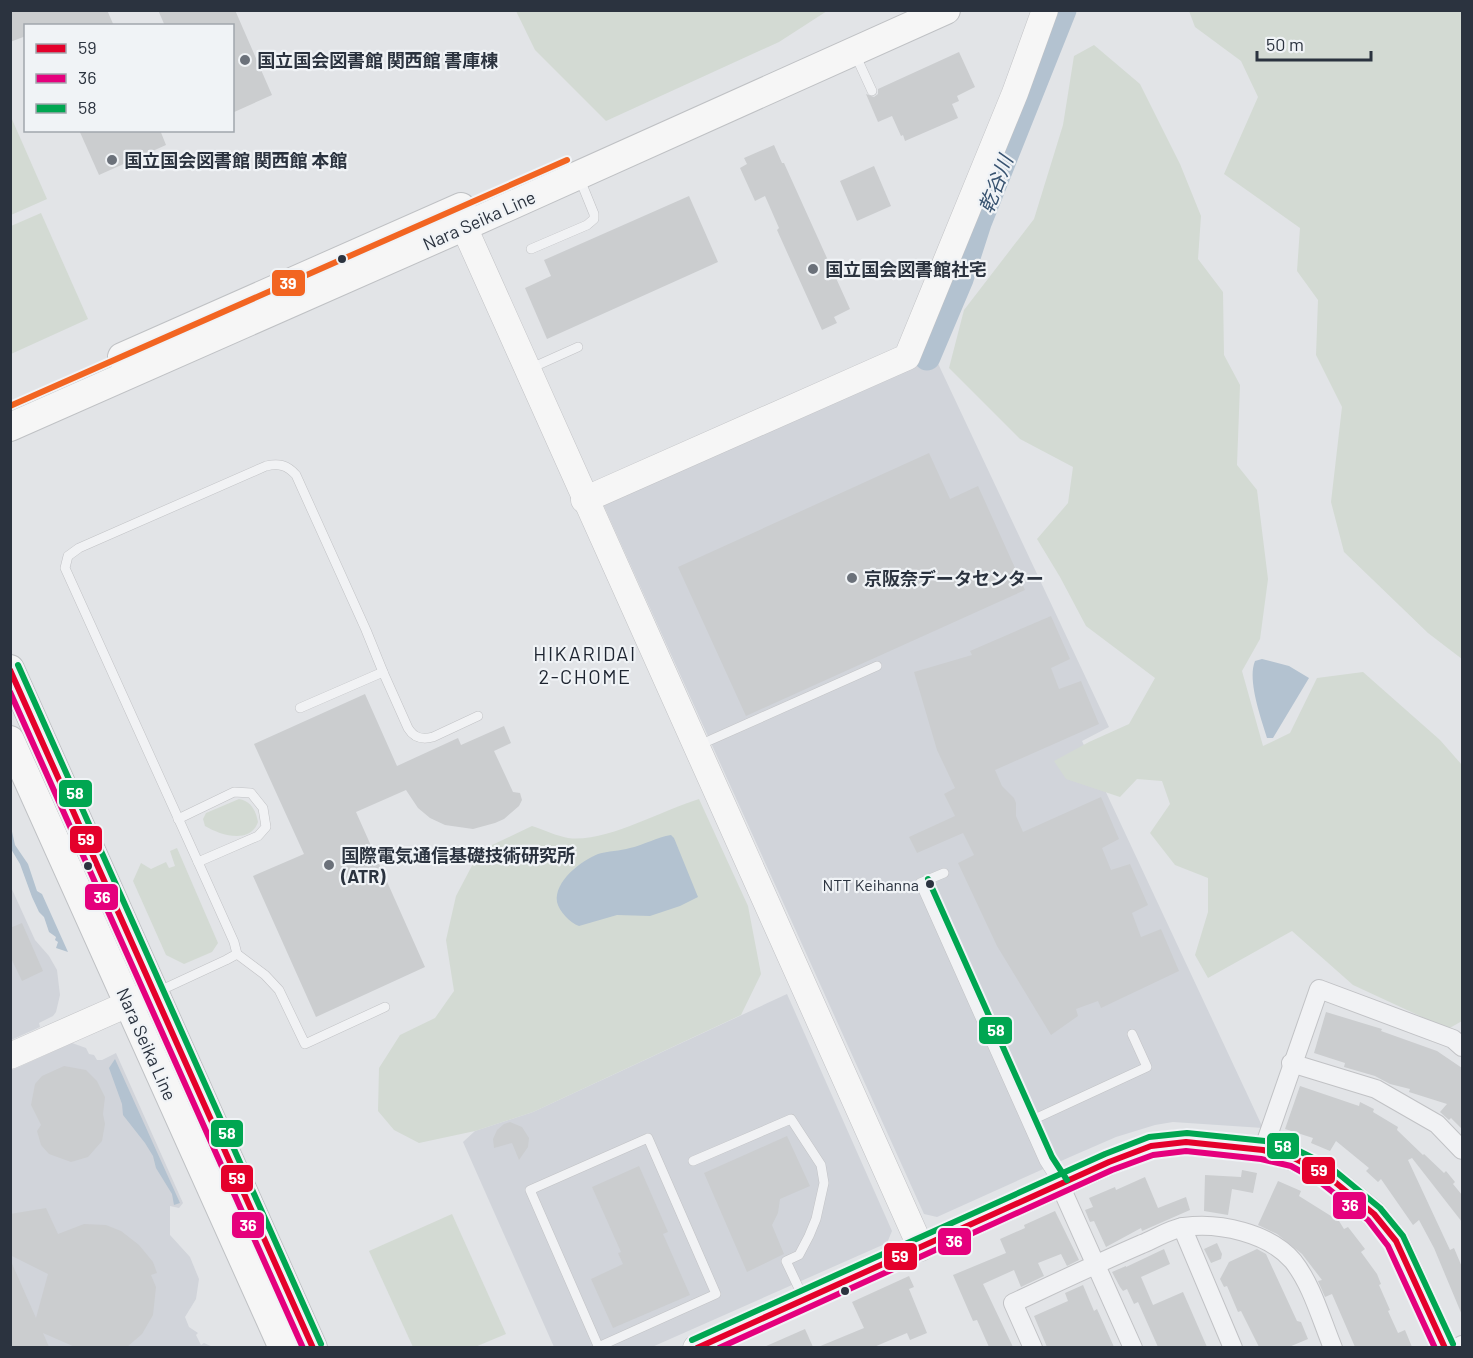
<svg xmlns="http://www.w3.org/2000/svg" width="1473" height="1358" viewBox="0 0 1473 1358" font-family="Barlow,'Noto Sans JP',sans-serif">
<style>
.built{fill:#d1d4da}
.green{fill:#d3dad3}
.water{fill:#b3c2d0}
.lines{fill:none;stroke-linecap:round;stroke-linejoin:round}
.river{stroke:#b3c2d0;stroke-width:27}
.building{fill:#cbcdcf}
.lane-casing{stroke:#c1c2c5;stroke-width:10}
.street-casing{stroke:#c1c2c5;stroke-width:20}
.secondary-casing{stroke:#c1c2c5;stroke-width:27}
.primary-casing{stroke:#bfc1c4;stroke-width:30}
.lane{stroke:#f1f2f4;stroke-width:9}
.street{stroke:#f1f2f4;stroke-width:18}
.secondary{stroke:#f6f6f6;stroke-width:26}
.primary{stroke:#f6f6f6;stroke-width:28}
.bus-1-casing{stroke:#f0f3f6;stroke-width:10}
.bus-2-casing{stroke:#f0f3f6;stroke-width:10}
.bus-3-casing{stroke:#f0f3f6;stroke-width:10}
.bus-4-casing{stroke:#f0f3f6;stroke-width:10}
.bus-1{stroke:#e4002b;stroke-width:6}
.bus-2{stroke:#e5007d;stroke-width:6}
.bus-3{stroke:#00a651;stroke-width:6}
.bus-4{stroke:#f26522;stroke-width:6}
.poi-dot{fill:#6b717a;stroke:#f0f3f6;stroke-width:2}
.bus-dot{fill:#2b333f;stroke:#f0f3f6;stroke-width:2}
.labels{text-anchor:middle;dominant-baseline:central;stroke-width:4.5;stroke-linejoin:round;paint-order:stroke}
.bus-label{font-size:16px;fill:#2b333f;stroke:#f0f3f6;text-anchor:end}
.poi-label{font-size:18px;font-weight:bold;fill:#2b333f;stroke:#f0f3f6;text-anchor:start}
.street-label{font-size:18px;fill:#2b333f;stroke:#f0f3f6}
.water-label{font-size:20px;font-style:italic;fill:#385370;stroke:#f0f3f6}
.neighbourhood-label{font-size:20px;letter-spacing:1.5px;fill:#1d2430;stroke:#f0f3f6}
.line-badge{stroke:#f0f3f6;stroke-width:2}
.badge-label{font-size:16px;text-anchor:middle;font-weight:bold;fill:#fff}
</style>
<rect width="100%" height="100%" fill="#e2e4e7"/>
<g class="built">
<polygon points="934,355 1109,727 1082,741 1263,1128 1173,1122 1155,1125 1116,1137 1070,1157 937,1217 924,1214 603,504"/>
<polygon points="10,885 35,940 49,956 57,970 60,995 56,1012 53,1016 39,1023 40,1027 11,1040"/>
<polygon points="787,994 892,1231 887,1243 652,1347 554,1347 463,1142 475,1131 533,1112"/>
<polygon points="72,1043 86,1048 89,1054 94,1055 97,1060 102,1060 116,1053 183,1203 179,1208 170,1206 170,1235 190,1257 199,1279 196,1299 185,1317 189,1327 198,1333 196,1335 201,1345 204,1343 213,1347 11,1347 10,1071"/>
</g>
<g class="green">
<polygon points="516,11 827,11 779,42 606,121 535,50"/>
<polygon points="1189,11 1462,11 1462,659 1428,633 1344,552 1331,502 1342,407 1316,355 1318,300 1297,271 1300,228 1224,174 1258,97 1241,61 1195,27"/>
<polygon points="1094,45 1140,84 1180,164 1201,216 1198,259 1223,292 1224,355 1240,385 1237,465 1257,490 1268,579 1260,639 1242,671 1263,746 1290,733 1317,678 1363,672 1440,740 1462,765 1462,1021 1448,1029 1353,985 1292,931 1208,978 1195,955 1208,912 1208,878 1175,865 1150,833 1170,804 1162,781 1137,779 1120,797 1066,779 1054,761 1089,742 1129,724 1155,678 1086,626 1060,577 1037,539 1068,503 1073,467 1020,439 949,368 964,310 1034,219 1063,125 1074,56"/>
<polygon points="11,117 47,199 11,215 10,215"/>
<polygon points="41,213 88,319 11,354 11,226"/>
<path d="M239,799C251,801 256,811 258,822C250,845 220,835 205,826L203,819L206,813Z"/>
<path d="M699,799L748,906L761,974L741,1015L533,1112L475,1131L419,1143L394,1130L378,1111L379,1068L400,1035L435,1018L454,991L446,940L456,896L476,858L490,846L532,826C544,830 557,836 568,838C606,843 662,810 699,799Z"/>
<polygon points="177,848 218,943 212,952 184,964 166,955 133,881 141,863 151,869 166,862 169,868 175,866 170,851"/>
<polygon points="452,1214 506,1334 475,1347 413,1347 369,1251"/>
</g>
<g class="water">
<path d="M1262,659L1289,666L1309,678L1273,738H1267C1261,718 1247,680 1255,661Z"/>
<polygon points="11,827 15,845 28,864 37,891 42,894 68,952 56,948 58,942 55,940 56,937 49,932 44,917 39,912 32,897 20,864 11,849"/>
<path d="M671,835L674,838L698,897L680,906L650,916L617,915L579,926C570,923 559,911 557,902C554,881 581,861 598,854C608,851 620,851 630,848C644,845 657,837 671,835Z"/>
<polygon points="115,1059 180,1203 174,1205 172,1194 156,1168 153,1156 145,1143 123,1115 122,1104 109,1068"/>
</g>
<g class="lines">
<polyline class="river" points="927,357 960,279 978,223 1063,10"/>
</g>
<g class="building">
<polygon points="10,10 107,10 114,26 26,26 26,36 10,42"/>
<polygon points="158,10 235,10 272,95 232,113 232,26 165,26"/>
<polygon points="959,52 975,87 957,96 959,101 952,104 958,118 905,141 903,135 901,136 892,116 878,122 866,94 874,97 878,94 878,89"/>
<polygon points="79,130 160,130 166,145 99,175"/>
<polygon points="774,145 782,163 784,163 850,309 834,317 837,323 822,330 777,230 779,228 765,196 755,201 740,168 747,164 744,158"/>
<polygon points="874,166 891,206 857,221 840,181"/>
<polygon points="689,196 718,262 547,339 525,288 551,276 544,260"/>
<polygon points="929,453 950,499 978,486 1025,590 746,716 678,567"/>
<polygon points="1051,616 1070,659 1051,668 1059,689 1081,681 1099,724 995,770 1002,786 1014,798 1016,803 1016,816 1023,832 1101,797 1119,839 1102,848 1111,870 1130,864 1148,905 1132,913 1141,937 1161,929 1179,971 1101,1008 1098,1001 1076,1009 1078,1016 1051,1035 997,946 958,863 974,855 963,833 917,853 909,837 955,816 944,794 955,788 937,750 914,672 972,655 970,651"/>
<polygon points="365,694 397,766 458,738 461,745 504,726 511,743 494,751 513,792 520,793 522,800 519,806 504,819 495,823 473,829 445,825 430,818 418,808 406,790 356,812 425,967 316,1017 253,876 304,854 254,744"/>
<polygon points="22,923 43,971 22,981 10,956 10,928"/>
<polygon points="1326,1012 1382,1029 1381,1031 1437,1051 1462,1068 1462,1129 1451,1118 1449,1120 1440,1112 1447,1104 1409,1092 1410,1089 1390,1084 1375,1076 1344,1067 1345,1063 1314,1053"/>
<polygon points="64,1066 86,1070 97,1081 105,1097 103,1114 105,1124 102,1141 88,1157 71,1162 49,1154 41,1145 37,1131 41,1125 31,1105 35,1084 42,1076"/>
<polygon points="1300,1086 1359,1106 1360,1102 1374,1109 1373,1112 1398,1127 1397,1130 1423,1155 1424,1154 1444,1173 1446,1171 1455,1182 1453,1184 1462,1195 1462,1222 1412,1158 1408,1160 1450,1250 1454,1248 1462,1267 1462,1315 1434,1248 1419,1220 1413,1225 1381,1179 1378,1182 1366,1171 1369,1168 1336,1141 1330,1151 1311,1143 1313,1138 1285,1129"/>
<polygon points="510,1122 522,1127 529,1138 528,1147 519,1160 512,1143 494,1148 493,1139 497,1130 504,1124"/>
<polygon points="787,1136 810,1186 780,1199 778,1213 772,1225 784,1254 747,1272 704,1173"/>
<polygon points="639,1166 668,1232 663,1234 690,1295 613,1328 591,1279 623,1264 618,1253 621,1252 592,1187"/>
<polygon points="1242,1170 1257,1173 1253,1193 1232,1189 1228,1215 1204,1211 1205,1175 1241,1177"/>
<polygon points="1145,1177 1158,1208 1186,1197 1190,1210 1142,1231 1141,1228 1106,1247 1094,1221 1090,1222 1085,1210 1093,1207 1089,1198 1115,1187 1116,1190"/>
<polygon points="1278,1181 1301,1191 1299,1196 1339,1221 1344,1229 1348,1227 1365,1249 1361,1252 1377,1274 1381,1284 1379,1285 1390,1310 1388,1311 1398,1333 1405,1330 1412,1347 1355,1347 1332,1294 1325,1297 1318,1281 1322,1280 1302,1254 1277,1234 1258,1225"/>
<polygon points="46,1208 58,1234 84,1224 106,1225 121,1231 139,1245 153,1262 157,1273 151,1275 156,1287 153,1315 142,1334 127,1347 75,1347 43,1333 49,1347 10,1347 10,1259 36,1318 48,1274 10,1255 10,1214"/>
<polygon points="1055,1211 1079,1260 1067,1266 1061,1254 1038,1263 1044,1276 1021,1287 1014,1270 983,1284 1013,1347 989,1347 977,1320 973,1321 953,1275 1006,1253 1000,1239 1025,1228 1024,1225"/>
<polygon points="1217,1243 1222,1254 1221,1259 1211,1263 1204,1249"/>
<polygon points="1164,1249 1170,1264 1141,1277 1153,1305 1183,1292 1207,1347 1158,1347 1138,1302 1134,1304 1127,1289 1123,1291 1120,1287 1112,1272 1126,1266 1126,1267"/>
<polygon points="1257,1249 1266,1254 1297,1321 1301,1322 1308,1339 1289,1347 1259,1347 1241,1311 1238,1312 1227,1286 1224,1287 1220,1279 1229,1262"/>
<polygon points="909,1276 914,1287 909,1289 927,1333 910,1340 907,1333 874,1347 818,1347 864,1328 852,1302"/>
<polygon points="1083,1285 1094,1311 1097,1309 1114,1347 1047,1347 1034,1316 1068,1301 1065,1293"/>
<polygon points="805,1329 813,1347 764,1347"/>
</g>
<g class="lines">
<defs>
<g id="lane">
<polyline points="855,54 872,91"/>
<polyline points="531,249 587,225 594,219 594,214 579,177"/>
<polyline points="529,369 578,347"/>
<path d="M383,672L408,728C414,738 422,740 433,737L478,716"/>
<polyline points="697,746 877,666"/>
<path d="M198,862L65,568L68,556L79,548L266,466C279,463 287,465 296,475L366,630L383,672L300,708"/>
<polyline points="944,873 920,883 1044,1161 1058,1183"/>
<polyline points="237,954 265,975 279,990 305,1044 385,1007"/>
<polyline points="157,992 226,960 237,954 234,942 198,862 258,836 266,827 263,808 251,793 234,792 178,819"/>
<polyline points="1028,1122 1147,1067 1132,1034"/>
<polyline points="693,1161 791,1119 821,1165 824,1183 816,1219 809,1236 799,1255 786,1261 803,1297"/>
<polyline points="598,1347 716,1294 648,1138 530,1190 599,1348"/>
</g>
<g id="street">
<polyline points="1291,1063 1376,1089 1437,1124 1462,1150"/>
<polyline points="1263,1150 1319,989 1453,1039 1462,1047"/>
<polyline points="1060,1185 1133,1348"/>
<polyline points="1182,1227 1233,1348"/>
<path d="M1033,1348L1013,1303C1056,1283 1098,1263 1142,1244C1155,1239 1170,1229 1184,1227C1219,1222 1269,1233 1293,1261C1312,1285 1321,1319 1333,1348"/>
<polyline points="1457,1348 1462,1345"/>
</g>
<g id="secondary">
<polyline points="456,209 921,1248"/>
<polyline points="584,500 907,357 1015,93 1045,10"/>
<polyline points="10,1056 146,996"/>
<polyline points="696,1348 1109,1162 1151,1146 1186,1142 1263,1150 1294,1158 1325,1174 1374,1214 1396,1241 1445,1348"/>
</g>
<g id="primary">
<polyline points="122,357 461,207"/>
<polyline points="10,427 463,227 946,10"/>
<polyline points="10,669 313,1348"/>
<polyline points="10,740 283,1348"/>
</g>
</defs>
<use href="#lane" class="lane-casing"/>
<use href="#street" class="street-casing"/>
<use href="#secondary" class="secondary-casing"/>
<use href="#primary" class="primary-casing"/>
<use href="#lane" class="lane"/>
<use href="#street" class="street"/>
<use href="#secondary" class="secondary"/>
<use href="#primary" class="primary"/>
<defs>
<g id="bus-1">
<polyline points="10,670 313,1348"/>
<polyline points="697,1348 1109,1162 1151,1146 1186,1142 1263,1150 1294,1158 1325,1174 1374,1214 1396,1241 1445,1348"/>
</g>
<g id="bus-2">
<polyline points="10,692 303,1348"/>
<polyline points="719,1348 1112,1170 1153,1155 1186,1151 1261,1159 1291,1166 1320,1182 1368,1220 1388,1246 1435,1348"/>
</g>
<g id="bus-3">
<polyline points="18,665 321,1344"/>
<polyline points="928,879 1052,1157 1067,1180"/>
<polyline points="692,1340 1105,1154 1149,1137 1187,1133 1265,1141 1297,1150 1329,1166 1380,1208 1403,1236 1453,1344"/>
</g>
<polyline id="bus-4" points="10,406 567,160"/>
</defs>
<use href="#bus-1" class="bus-1-casing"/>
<use href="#bus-2" class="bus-2-casing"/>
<use href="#bus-3" class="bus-3-casing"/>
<use href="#bus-4" class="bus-4-casing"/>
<use href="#bus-1" class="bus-1"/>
<use href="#bus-2" class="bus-2"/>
<use href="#bus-3" class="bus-3"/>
<use href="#bus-4" class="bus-4"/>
</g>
<g class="poi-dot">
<circle cx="245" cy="60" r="6"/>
<circle cx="112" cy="160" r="6"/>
<circle cx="813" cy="269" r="6"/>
<circle cx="852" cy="578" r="6"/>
<circle cx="329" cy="865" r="6"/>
</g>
<g class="bus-dot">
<circle cx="342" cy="259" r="5"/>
<circle cx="88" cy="866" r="5"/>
<circle cx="930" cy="884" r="5"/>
<circle cx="845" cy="1291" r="5"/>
</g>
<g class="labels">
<g class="bus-label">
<text x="919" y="884">NTT Keihanna</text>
</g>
<g class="poi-label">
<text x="257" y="60">国立国会図書館 関西館 書庫棟</text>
<text x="124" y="160">国立国会図書館 関西館 本館</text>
<text x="825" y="269">国立国会図書館社宅</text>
<text x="864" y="578">京阪奈データセンター</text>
<text x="341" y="855">国際電気通信基礎技術研究所<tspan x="341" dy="21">(ATR)</tspan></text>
</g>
<g class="street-label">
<text transform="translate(479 220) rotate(-24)">Nara Seika Line</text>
<text transform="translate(147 1044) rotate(66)">Nara Seika Line</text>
</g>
<g class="water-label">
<text transform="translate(995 184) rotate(-69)">乾谷川</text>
</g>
<g class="neighbourhood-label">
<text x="585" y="653">HIKARIDAI<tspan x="585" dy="23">2-CHOME</tspan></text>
</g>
</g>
<g class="line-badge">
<rect x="271" y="269" width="35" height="28" rx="6" fill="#f26522"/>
<rect x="58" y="779" width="35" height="29" rx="6" fill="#00a651"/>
<rect x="69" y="825" width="34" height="29" rx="6" fill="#e4002b"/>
<rect x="84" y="883" width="35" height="28" rx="6" fill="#e5007d"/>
<rect x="978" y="1016" width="35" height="29" rx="6" fill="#00a651"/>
<rect x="210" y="1119" width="34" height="29" rx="6" fill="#00a651"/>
<rect x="1266" y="1132" width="34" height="28" rx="6" fill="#00a651"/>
<rect x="1301" y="1156" width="35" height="29" rx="6" fill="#e4002b"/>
<rect x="220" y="1164" width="34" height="29" rx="6" fill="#e4002b"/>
<rect x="1332" y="1191" width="35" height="29" rx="6" fill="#e5007d"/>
<rect x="231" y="1211" width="34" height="28" rx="6" fill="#e5007d"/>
<rect x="937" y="1227" width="35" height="29" rx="6" fill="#e5007d"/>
<rect x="883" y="1242" width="35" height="29" rx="6" fill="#e4002b"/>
</g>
<g class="badge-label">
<text x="288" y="289">39</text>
<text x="75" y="799">58</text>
<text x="86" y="845">59</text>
<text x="102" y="903">36</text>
<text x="996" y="1036">58</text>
<text x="227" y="1139">58</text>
<text x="1283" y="1152">58</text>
<text x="1319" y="1176">59</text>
<text x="237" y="1184">59</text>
<text x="1350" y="1211">36</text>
<text x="248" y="1231">36</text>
<text x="954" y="1247">36</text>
<text x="900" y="1262">59</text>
</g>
<rect width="1473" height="1358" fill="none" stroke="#2b333f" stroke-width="24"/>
<rect x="24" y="24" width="210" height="108" fill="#f0f3f6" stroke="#a1a6ad" stroke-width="1.5"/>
<rect x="36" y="44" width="30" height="9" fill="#e4002b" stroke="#a1a6ad" stroke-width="1.5"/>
<text x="78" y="54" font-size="18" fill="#2b333f">59</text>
<rect x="36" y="74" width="30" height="9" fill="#e5007d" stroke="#a1a6ad" stroke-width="1.5"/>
<text x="78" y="84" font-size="18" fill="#2b333f">36</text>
<rect x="36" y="104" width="30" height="9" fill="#00a651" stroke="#a1a6ad" stroke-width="1.5"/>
<text x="78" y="114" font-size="18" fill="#2b333f">58</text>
<path d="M1257 51v9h114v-9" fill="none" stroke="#2b333f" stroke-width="3"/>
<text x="1266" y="51" font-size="18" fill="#2b333f" stroke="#f0f3f6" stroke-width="4.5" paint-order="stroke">50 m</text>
</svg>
